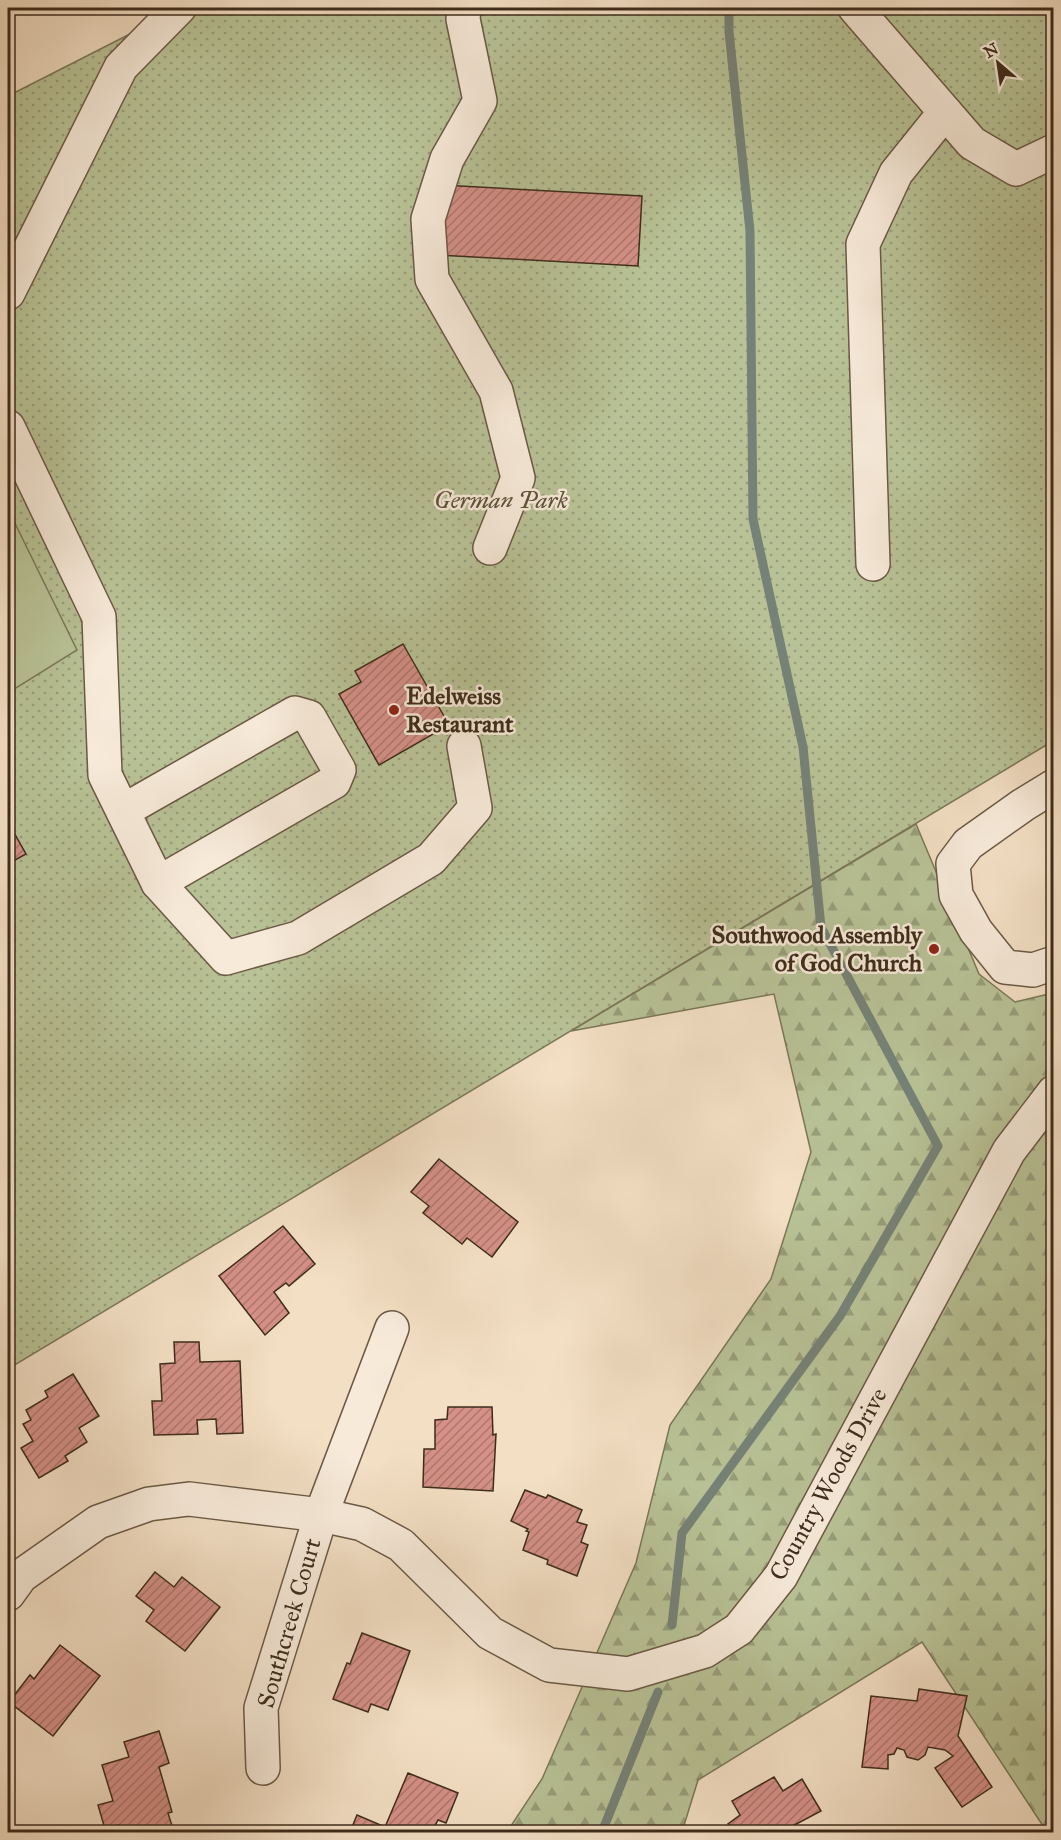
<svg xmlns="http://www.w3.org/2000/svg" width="1061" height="1840" viewBox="0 0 1061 1840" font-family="'IM FELL Great Primer',serif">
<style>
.forest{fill:url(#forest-firs);stroke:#7b7758;stroke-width:1.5}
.park{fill:url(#park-dots);stroke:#7b7758;stroke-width:1.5}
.garden{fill:#b8c296;stroke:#7b7758;stroke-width:1.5}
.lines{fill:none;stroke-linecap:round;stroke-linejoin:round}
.stream{stroke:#768277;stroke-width:9}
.building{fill:url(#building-hatch);stroke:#3e2c1b;stroke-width:1.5}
.minor-casing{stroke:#6b5945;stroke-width:36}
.minor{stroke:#f7ead9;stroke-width:33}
.poi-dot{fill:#8f2418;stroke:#f7ead9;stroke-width:2}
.labels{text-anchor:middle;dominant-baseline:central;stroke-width:5;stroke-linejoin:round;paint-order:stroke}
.park-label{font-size:24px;font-style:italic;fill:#5c523a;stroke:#f7ead9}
.poi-label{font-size:24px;font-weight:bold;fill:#3e2c1b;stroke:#f7ead9;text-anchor:start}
.street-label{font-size:24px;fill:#3e2c1b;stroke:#f7ead9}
</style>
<defs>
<pattern id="forest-firs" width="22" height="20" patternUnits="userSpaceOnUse" patternTransform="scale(1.5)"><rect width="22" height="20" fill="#b8c296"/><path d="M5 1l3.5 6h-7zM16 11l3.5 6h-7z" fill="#979e7a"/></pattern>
<pattern id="park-dots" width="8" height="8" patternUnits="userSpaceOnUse" patternTransform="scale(1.5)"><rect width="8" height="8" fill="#b8c296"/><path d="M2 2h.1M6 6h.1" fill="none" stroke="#979e7a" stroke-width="1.8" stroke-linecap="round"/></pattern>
<pattern id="building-hatch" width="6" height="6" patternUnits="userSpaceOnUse" patternTransform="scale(1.5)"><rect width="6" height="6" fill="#d59087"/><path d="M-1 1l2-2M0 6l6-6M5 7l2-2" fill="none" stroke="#ae766e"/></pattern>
</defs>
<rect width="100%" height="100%" fill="#f3dfc4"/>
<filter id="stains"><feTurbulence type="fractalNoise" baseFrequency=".00333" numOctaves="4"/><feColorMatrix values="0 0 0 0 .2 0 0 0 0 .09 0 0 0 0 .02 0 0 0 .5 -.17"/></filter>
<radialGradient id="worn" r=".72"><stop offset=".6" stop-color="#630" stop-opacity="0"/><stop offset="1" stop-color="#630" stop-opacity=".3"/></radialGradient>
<polygon class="forest" points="916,824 979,974 1015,1002 1053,993 1053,1832 1047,1832 922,1642 698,1780 682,1832 507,1832 542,1779 636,1563 670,1425 771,1279 811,1152 774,994 571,1031"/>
<polygon class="park" points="181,8 1053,8 1053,741 8,1369 8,96"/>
<polygon class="garden" points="8,509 77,650 8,693"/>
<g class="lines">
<g class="stream">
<polyline points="672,1625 682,1533 840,1316 938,1146 821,927 803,747 753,519 750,231 729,32 729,8"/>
<polyline points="602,1832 658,1692"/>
</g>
</g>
<g class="building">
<polygon points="442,185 642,196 638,266 438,255"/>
<polygon points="403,644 449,725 379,765 339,694 361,682 355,671"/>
<polygon points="8,822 26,854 8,864"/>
<polygon points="439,1159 518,1222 492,1257 467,1238 462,1244 423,1213 429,1206 411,1192"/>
<polygon points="283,1226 315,1264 289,1286 286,1283 274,1292 289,1313 265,1335 219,1276"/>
<polygon points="174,1342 199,1342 200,1362 240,1361 243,1433 217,1434 216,1419 197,1420 198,1434 154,1435 152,1401 162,1401 160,1364 175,1363"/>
<polygon points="73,1374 99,1416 79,1428 87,1442 65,1456 68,1461 39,1478 21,1448 33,1441 23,1424 31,1420 26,1410 48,1397 45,1391"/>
<polygon points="448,1407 492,1407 493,1435 496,1434 493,1491 423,1487 424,1449 435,1449 435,1420 447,1419"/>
<polygon points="525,1490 546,1498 548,1495 582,1510 577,1522 587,1525 581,1542 588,1545 577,1576 547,1564 548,1560 523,1550 529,1532 526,1531 528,1529 511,1521"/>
<polygon points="155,1572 174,1587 182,1577 220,1607 185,1651 146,1621 154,1610 136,1596"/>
<polygon points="362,1633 410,1651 388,1710 371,1704 368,1712 333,1699 347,1663 350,1664"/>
<polygon points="60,1645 100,1676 53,1736 9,1702 30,1675 34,1679"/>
<polygon points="919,1689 967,1696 958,1736 992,1787 962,1807 935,1768 953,1756 945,1750 928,1747 925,1755 918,1760 907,1757 904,1750 897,1748 894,1754 888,1755 888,1769 862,1767 871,1696 917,1701"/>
<polygon points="159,1731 169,1763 159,1767 172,1812 168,1813 173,1829 161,1832 122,1832 119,1825 105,1829 98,1805 113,1801 102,1765 129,1757 124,1742"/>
<polygon points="408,1773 458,1793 446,1823 438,1820 432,1832 350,1832 357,1815 385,1827"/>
<polygon points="774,1777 783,1791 802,1779 821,1811 785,1830 787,1832 734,1832 728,1824 740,1815 732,1801"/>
</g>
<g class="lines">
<defs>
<g id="minor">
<polyline points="464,8 463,19 480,101 447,159 428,219 432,279 496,391 518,478 490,548"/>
<polyline points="855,8 972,143 1016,169 1054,151"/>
<polyline points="8,293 121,67 179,8"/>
<polyline points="8,427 99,617 105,775 158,883 226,958 298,938 431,859 475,808 464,746"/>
<polyline points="873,564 863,244 896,173 945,112"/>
<polyline points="1054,786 1023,805 968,844 953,864 956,895 976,931 1005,967 1033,970 1054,963"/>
<polyline points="123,811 295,713 309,717 339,770 334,782 158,883"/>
<polyline points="8,1594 21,1576 98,1522 149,1504 189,1499 321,1515 362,1524 401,1545 490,1633 549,1665 628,1674 705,1651 739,1629 781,1576 1009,1151 1054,1092"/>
<polyline points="263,1768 261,1708 321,1515 392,1328"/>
</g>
</defs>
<use href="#minor" class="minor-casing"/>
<use href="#minor" class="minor"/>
</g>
<g class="poi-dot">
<circle cx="394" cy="710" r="6"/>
<circle cx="934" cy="949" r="6"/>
</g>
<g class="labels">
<g class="park-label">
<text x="501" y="500">German Park</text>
</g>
<g class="poi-label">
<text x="406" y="696">Edelweiss<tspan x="406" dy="28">Restaurant</tspan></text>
<text x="922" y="935" text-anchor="end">Southwood Assembly<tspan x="922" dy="28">of God Church</tspan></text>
</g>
<g class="street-label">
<text transform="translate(828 1484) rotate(-61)">Country Woods Drive</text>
<text transform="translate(289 1623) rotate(-74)">Southcreek Court</text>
</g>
</g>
<rect width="1061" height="1840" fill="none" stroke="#f3dfc4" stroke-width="30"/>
<rect x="9" y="9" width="1043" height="1822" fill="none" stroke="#3e2c1b" stroke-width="3"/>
<rect x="15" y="15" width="1031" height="1810" fill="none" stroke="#3e2c1b" stroke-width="1.5"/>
<g transform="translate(998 63) rotate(331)" stroke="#f7ead9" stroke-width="4.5" paint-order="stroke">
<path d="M0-4.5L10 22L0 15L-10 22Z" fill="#3e2c1b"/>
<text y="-9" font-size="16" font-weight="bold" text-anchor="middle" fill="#3e2c1b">N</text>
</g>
<rect width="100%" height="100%" filter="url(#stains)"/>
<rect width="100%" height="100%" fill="url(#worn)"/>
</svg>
